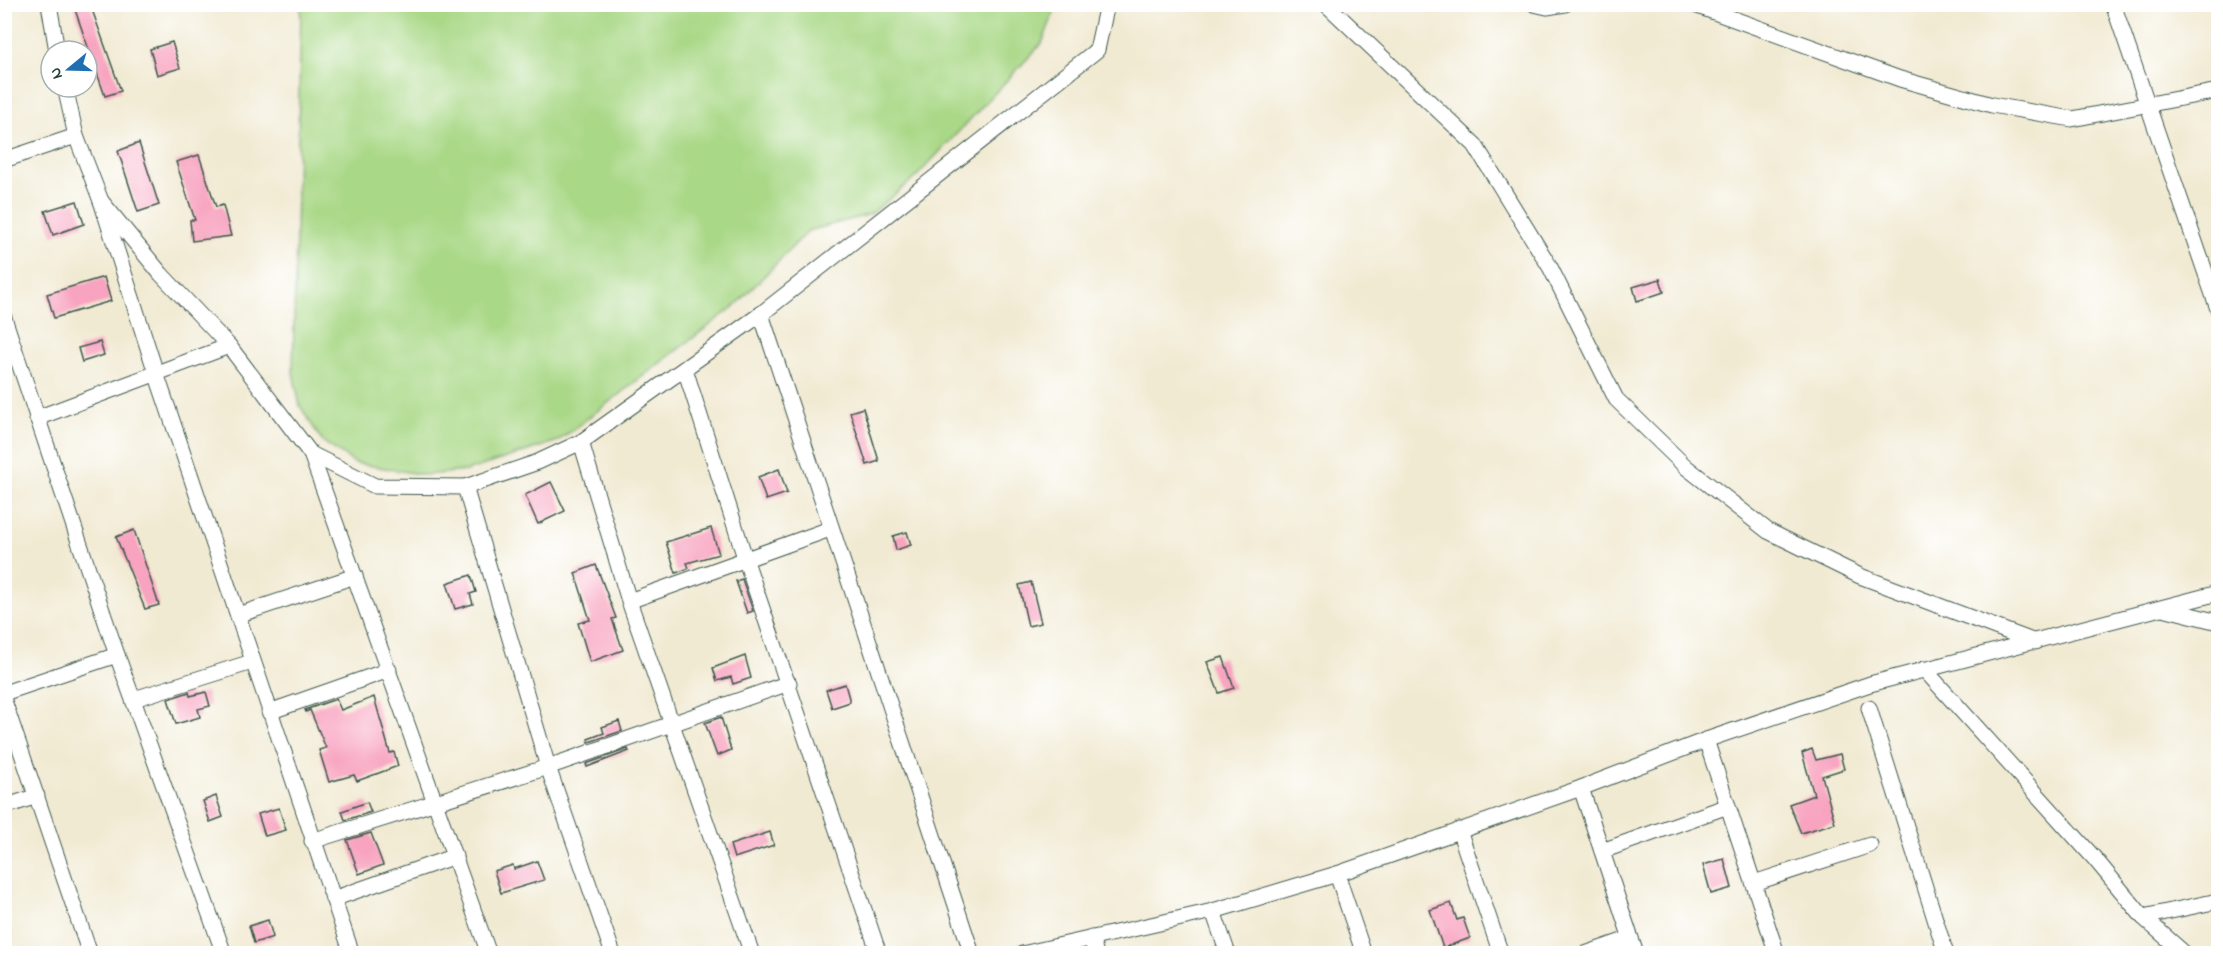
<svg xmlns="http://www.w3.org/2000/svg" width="2223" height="958" viewBox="0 0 2223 958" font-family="'Indie Flower',sans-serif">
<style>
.green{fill:#a9d886;stroke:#648a5d;stroke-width:1.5}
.building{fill:#f8a3bf}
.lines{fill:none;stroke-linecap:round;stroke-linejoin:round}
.street-casing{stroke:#3e574c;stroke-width:17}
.street{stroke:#fff;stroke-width:15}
</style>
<rect width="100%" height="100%" fill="#fff"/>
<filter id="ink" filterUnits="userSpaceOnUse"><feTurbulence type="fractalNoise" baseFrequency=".0167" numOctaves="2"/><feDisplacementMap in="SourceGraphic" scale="12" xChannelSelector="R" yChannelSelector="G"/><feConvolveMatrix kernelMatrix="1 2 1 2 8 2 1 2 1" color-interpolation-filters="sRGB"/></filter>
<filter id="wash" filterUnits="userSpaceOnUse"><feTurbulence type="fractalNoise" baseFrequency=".008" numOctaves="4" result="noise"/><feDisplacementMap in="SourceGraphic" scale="24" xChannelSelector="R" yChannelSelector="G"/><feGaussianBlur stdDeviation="1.35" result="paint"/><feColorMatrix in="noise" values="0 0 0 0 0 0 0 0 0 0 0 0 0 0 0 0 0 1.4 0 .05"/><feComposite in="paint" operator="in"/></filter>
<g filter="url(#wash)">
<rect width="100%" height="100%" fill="#f1ead3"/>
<polygon class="green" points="301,5 301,4 1057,5 1042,43 916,177 871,214 808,231 736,305 558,441 466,471 425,475 355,463 322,441 300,406 293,373"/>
<g id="blocks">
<g class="building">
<polygon points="73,4 90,4 121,91 105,96"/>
<polygon points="172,42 180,68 157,75 150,49"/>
<polygon points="139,143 159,205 138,212 118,151"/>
<polygon points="199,155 216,207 223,205 231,236 192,241 190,220 195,220 176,162"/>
<polygon points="77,201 84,224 53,235 45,211"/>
<polygon points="104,277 111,301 54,318 47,294"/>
<polygon points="1660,279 1664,292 1637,301 1633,287"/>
<polygon points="100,342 104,355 82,362 78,348"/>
<polygon points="863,408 879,461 867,465 850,412"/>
<polygon points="779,469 787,493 766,500 758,477"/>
<polygon points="551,482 565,511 538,524 525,495"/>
<polygon points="711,528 719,554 687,563 689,568 676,573 666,542"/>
<polygon points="134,530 159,605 145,609 116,537"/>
<polygon points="907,532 911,545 896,550 893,536"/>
<polygon points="596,565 616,618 612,619 623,650 590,662 578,623 590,620 575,573"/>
<polygon points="471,575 476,592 470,594 473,604 455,609 447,583"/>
<polygon points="742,579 753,611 747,613 736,581"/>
<polygon points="1031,582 1041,623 1028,626 1019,585"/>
<polygon points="745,656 751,678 733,684 731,677 717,681 713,668"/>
<polygon points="1223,657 1234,688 1219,693 1207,662"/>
<polygon points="845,684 850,702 832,708 826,690"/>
<polygon points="189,692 190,696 206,692 210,706 198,709 200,717 176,724 168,699"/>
<polygon points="374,697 390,753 394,752 398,766 357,781 354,775 329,782 319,750 326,748 310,710 306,712 305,710 336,699 341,710"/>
<polygon points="721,717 731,750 717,756 705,723"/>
<polygon points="619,721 622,731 589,742 588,739 604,733 602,727"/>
<polygon points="628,749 629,751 587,767 586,764"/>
<polygon points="1812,749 1816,760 1840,754 1844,769 1822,776 1835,823 1801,833 1789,804 1814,795 1802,753"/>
<polygon points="216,796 223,817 210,822 203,801"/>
<polygon points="367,802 371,812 345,820 342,811"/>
<polygon points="279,808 286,830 265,836 258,814"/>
<polygon points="770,832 774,845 734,858 730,845"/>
<polygon points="371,833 383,865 359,874 347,840"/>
<polygon points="1724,859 1732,888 1711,894 1703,865"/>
<polygon points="537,861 544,880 501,893 494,871 513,865 514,869"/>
<polygon points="1451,903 1457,920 1463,918 1470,938 1443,948 1430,910"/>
<polygon points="268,920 273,937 254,943 249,926"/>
</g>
</g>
</g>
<g filter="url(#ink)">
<use href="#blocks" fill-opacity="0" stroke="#3e574c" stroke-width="1.5"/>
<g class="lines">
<defs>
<g id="street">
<polyline points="49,4 57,51"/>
<polyline points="1326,4 1475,145 1550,267 1616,399 1686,467 1768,531 1860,576 2035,642"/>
<polyline points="1534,4 1547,7 1565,4"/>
<polyline points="1692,4 1900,79 1992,105 2072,119 2218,91"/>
<polyline points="2113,4 2218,309"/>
<polyline points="65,87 76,136 101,201 156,373 352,954"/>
<polyline points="4,160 76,136"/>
<polyline points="101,201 161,274 229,346 311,454 375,486 465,487 538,462 581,442 761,314 1097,50 1107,4"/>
<polyline points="761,314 972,954"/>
<polyline points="4,318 117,655 224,954"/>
<polyline points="685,369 746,561 879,954"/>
<polyline points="37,418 229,346"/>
<polyline points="581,442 629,601 752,954"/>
<polyline points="311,454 489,954"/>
<polyline points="465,487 548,767 613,954"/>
<polyline points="629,601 830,529"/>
<polyline points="2163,608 2218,622"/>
<polyline points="238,615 355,576"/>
<polyline points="1924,669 2095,859 2143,917 2185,954"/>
<polyline points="4,693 117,655"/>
<polyline points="134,699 252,662"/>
<polyline points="4,701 90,954"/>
<polyline points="1869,708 1946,954"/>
<polyline points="269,712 389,670"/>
<polyline points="1706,740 1777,954"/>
<polyline points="1581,788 1636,954"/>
<polyline points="4,807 37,796"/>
<polyline points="1459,830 1501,954"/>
<polyline points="312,841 548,767 789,683"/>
<polyline points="1602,851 1728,806"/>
<polyline points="1337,874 1364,954"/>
<polyline points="1754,883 1870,845"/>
<polyline points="333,899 455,856"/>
<polyline points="1213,911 1228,954"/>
<polyline points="2143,917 2218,901"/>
<polyline points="1091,938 1096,954"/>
<polyline points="1022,954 1213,911 1337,874 1581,788 1706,740 1870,684 2218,593"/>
<polyline points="1585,954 1631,938"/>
</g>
</defs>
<use href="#street" class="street-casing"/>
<use href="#street" class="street"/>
</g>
</g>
<rect width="2223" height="958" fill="none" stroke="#fff" stroke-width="24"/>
<g transform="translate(69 69) rotate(251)"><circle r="28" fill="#ffffff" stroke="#a5b1ae" stroke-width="1.5"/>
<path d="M0-4.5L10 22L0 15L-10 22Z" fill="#1f6fb2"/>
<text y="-9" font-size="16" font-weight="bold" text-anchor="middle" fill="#1f3d34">N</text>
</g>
</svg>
